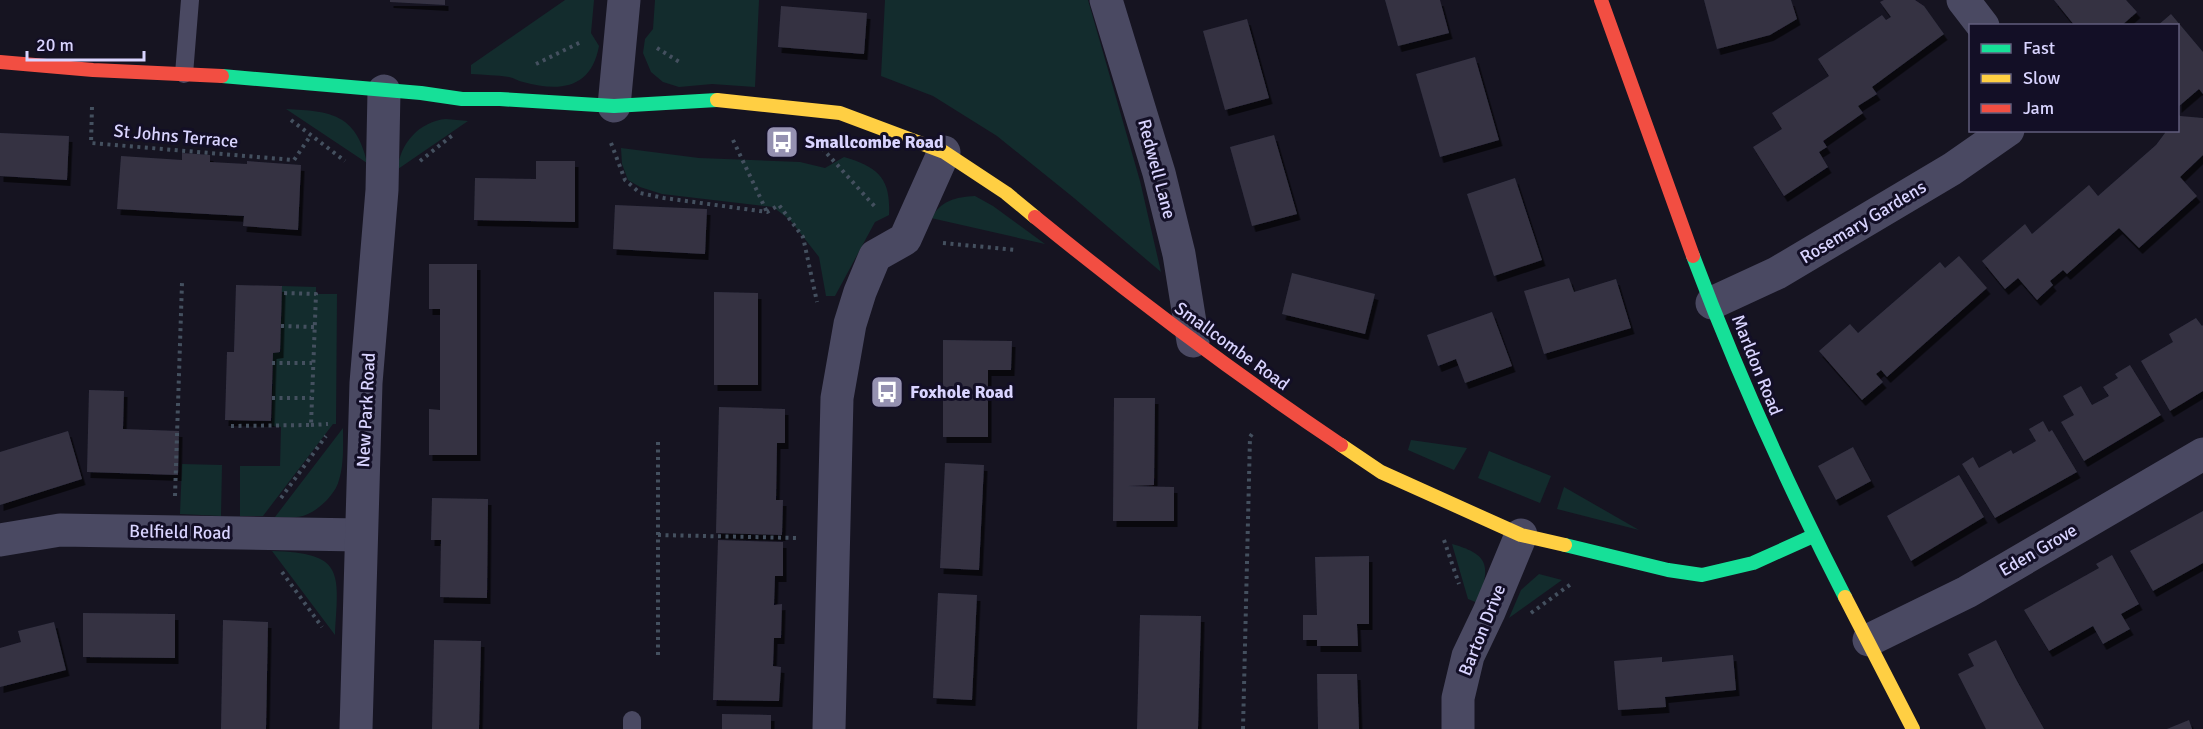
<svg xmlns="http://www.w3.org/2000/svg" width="2203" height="729" viewBox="0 0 2203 729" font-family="Signika,sans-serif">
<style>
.green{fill:#132c2d}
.building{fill:#343243;filter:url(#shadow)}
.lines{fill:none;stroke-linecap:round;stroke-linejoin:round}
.path{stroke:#44505f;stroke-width:4;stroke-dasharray:3 4.5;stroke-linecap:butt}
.lane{stroke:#4a4962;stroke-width:18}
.street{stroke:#4a4962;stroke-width:33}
.fast{stroke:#16e098;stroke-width:14}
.slow{stroke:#ffcf43;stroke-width:14}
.jam{stroke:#f24e42;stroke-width:14}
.labels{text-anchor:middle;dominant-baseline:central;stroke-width:6;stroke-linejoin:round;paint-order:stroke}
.street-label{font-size:18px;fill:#d9d4ff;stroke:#130f26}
.poi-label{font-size:18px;font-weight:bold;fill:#d9d4ff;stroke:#130f26;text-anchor:start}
</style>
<defs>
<filter id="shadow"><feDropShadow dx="3.5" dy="6" stdDeviation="0" flood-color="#0009"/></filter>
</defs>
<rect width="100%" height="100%" fill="#161421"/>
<g class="green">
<path d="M565,0H594L591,33L599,46C591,89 560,92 523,82C518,81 514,78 509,77C497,75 484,75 471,74V65Z"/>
<polygon points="655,0 759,0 755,87 712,84 679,87 663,82 651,72 643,53 645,39 653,29"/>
<polygon points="885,0 1088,0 1140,181 1161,272 1074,198 997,136 933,96 881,76"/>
<path d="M286,109C331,111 356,114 367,163Z"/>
<path d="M446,119L468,121L398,169C399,144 420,121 446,119Z"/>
<path d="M621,148L699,158L800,162L825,168L844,157C878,167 891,178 889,215L875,222L835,296H826L819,257L790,220L773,207L662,194L640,187L628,180L622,164Z"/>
<path d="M975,196L993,206L1045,244L931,218C941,201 955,197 975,196Z"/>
<polygon points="282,286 316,287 316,294 337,294 336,424 333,424 263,516 240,516 240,466 280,466 281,427 272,426 273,353 280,352"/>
<path d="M343,428C343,445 344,464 339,480C336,493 320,509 308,514C298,519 285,517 275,517Z"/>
<polygon points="1411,440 1467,448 1454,470 1408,450"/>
<polygon points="1489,451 1551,476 1540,503 1478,478"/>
<polygon points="182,464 222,465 221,516 180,514"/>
<polygon points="1564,487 1639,530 1557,509"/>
<path d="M1452,544C1492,555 1489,568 1478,603L1468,599Z"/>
<path d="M272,551C344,553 339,571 335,635Z"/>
<polygon points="1539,574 1562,580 1509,618 1521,590"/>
</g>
<g class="building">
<polygon points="390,0 445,0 445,5 390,2"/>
<polygon points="1385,0 1440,0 1449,33 1398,46"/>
<polygon points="1704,0 1791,0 1797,19 1770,35 1717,49"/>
<polygon points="1884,0 1915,0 1924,6 1944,34 1872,87 1877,94 1858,106 1863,113 1823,141 1827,147 1819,152 1828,167 1784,196 1753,147 1782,129 1772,113 1829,76 1818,59 1882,15 1886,20 1891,17 1880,2"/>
<polygon points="2054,0 2126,0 2137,12 2121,26 2075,26"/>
<polygon points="781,6 867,13 864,54 778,47"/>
<polygon points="2171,14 2203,52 2203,94 2199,89 2178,107 2178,26 2157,26"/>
<polygon points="1247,19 1269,98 1225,110 1203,31"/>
<polygon points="1475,57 1499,140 1440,157 1416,74"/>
<polygon points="2178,113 2180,116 2203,118 2203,155 2180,177 2197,196 2139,248 2119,228 2067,274 2063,270 2050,281 2053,285 2037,300 2018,278 2005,289 1982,261 2025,224 2032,234 2089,185 2098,196 2156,145 2165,133 2165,130 2178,130"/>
<polygon points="0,133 69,136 67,180 0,176"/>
<polygon points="1274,135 1297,214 1252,226 1230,147"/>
<polygon points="182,153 210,155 210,162 247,164 247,161 301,165 298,230 243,226 244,216 117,209 121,156 182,160"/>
<polygon points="536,161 575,161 575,222 474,220 475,178 536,179"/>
<polygon points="1515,178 1542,260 1494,276 1467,194"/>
<polygon points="615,205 707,209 705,254 613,249"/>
<polygon points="1959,256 1987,288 1887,377 1881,370 1876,374 1883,382 1862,400 1819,351 1850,324 1858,333 1940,262 1945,268"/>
<polygon points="429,264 477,264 477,455 429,455 429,409 440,410 440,309 429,309"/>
<polygon points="1292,273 1375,294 1365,334 1282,314"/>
<polygon points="1569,278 1574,292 1616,279 1631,328 1544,354 1524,291"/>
<polygon points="236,285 282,286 280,352 273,353 271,421 225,420 227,352 234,352"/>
<polygon points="714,292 758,293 758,385 714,385"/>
<polygon points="1492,312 1512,366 1465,383 1456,359 1438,366 1427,335"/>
<polygon points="2196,318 2202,326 2203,325 2203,391 2170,411 2141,361 2173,342 2169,334"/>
<polygon points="943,340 1012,341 1011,370 988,370 988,437 943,437"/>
<polygon points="2130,365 2161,415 2084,461 2061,422 2074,415 2063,396 2081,386 2092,405 2109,396 2103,387 2118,378 2115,374"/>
<polygon points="89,390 124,391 123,429 179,431 178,475 87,472"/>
<polygon points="1114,398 1155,398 1154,485 1128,486 1174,487 1174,521 1113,521"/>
<polygon points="719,407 785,409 785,443 777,443 776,500 783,500 782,535 716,533"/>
<polygon points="2043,421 2049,432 2052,430 2077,472 1995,518 1962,464 1973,457 1979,468 2011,450 2013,454 2036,441 2029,429"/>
<polygon points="68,431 82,479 0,505 0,452"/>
<polygon points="1853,447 1871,481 1836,500 1818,466"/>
<polygon points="945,463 984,465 979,570 940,568"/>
<polygon points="1959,475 1984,517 1911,561 1887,516"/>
<polygon points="432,498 488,499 487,598 440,597 441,540 431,540"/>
<polygon points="2203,511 2203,563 2153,591 2130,551"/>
<polygon points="718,540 783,542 783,576 775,576 774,605 782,604 781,638 774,638 773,666 781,667 779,701 713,700"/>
<polygon points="2112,555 2139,604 2121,614 2130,629 2103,644 2093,626 2049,651 2024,610 2099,568 2096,564"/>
<polygon points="1369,556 1369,624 1357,624 1358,646 1317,646 1317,640 1303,640 1303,615 1317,615 1315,557"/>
<polygon points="938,593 977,595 972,700 933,698"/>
<polygon points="83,613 175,614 175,658 83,657"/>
<polygon points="1140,615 1201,616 1198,729 1137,729"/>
<polygon points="223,620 268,622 266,729 221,729"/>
<polygon points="54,622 66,670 0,687 0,648 21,642 18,631"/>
<polygon points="434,640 481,641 479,729 432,729"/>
<polygon points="1996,640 2017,681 2044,729 1986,729 1958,674 1974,666 1968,654"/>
<polygon points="1733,655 1736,690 1665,697 1666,707 1618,710 1614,661 1662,657 1662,662"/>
<polygon points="1317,674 1357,674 1359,729 1318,729"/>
<polygon points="722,714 771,715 771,729 722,729"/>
<polygon points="2189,720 2192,729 2167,729"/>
</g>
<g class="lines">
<g class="path">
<polyline points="657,48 681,63"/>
<polyline points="536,64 583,41"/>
<polyline points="92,107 91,143 294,160 311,135"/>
<polyline points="291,120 345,161"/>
<polyline points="733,140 767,212"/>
<polyline points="611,143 625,180 640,193 664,198 767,212 779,205 803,237 817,302"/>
<polyline points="822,148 877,209"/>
<polyline points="420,161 454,134"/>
<polyline points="943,243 1016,250"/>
<polyline points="281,326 314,327"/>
<polyline points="272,363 312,363"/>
<polyline points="272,398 311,398"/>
<polyline points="311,425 328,424"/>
<polyline points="231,426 311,425 316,294 282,293"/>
<polyline points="658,442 658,658"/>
<polyline points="175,496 182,283"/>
<polyline points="281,498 326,436"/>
<polyline points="658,535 797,538"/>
<polyline points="1444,540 1459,584"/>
<polyline points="282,572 322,627"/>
<polyline points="1531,613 1571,584"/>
<polyline points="1243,729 1250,437 1254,431"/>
</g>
<g class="lane">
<polyline points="184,74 190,0"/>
<polyline points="632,729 632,720"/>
</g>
<g class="street">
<polyline points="1106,0 1159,173 1179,254 1193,341"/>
<polyline points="1963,0 1983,26"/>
<polyline points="614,106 624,0"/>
<polyline points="1712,303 1777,273 1952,169 2008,130"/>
<polyline points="0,540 60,530 361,535"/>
<polyline points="1869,640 1967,592 2203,454"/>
<polyline points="356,729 366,383 382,190 384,91"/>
<polyline points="829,729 837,398 850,324 860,292 875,256 905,239 944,152"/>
<polyline points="1458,729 1458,698 1468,656 1489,612 1521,535"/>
</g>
<g class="fast">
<polyline points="222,76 421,93 462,99 500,99 614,106 717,100"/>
<path d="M1693,256C1737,373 1788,486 1845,597"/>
<polyline points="1565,545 1668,570 1702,575 1753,563 1813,536"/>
</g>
<g class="slow">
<polyline points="717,100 840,113 944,152 1006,193 1035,217"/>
<polyline points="1341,445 1381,472 1521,535 1565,545"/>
<polyline points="1845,597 1913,729"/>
</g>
<g class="jam">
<polyline points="1601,0 1693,256"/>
<polyline points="0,62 93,70 222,76"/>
<path d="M1035,217C1133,297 1235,374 1341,445"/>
</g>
</g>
<defs>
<symbol id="bus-square" viewBox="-11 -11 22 22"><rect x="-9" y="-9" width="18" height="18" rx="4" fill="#9591b1" stroke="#130f26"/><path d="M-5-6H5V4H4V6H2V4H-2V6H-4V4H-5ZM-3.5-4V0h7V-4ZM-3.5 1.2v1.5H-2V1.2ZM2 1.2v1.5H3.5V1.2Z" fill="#fff"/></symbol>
</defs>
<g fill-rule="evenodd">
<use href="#bus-square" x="763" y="123" width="38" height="38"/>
<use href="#bus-square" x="868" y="373" width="38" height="38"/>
</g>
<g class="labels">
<g class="street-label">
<text transform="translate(176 136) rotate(5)">St Johns Terrace</text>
<text transform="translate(1157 169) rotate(75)">Redwell Lane</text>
<text transform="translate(1863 222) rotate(-31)">Rosemary Gardens</text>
<text transform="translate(1232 346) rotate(36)">Smallcombe Road</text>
<text transform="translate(1757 365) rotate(68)">Marldon Road</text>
<text transform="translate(366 410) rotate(-87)">New Park Road</text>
<text transform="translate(180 532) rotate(1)">Belfield Road</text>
<text transform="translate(2038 550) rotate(-30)">Eden Grove</text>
<text transform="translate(1482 630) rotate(-68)">Barton Drive</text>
</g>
<g class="poi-label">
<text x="805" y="142">Smallcombe Road</text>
<text x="910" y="392">Foxhole Road</text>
</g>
</g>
<rect x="1969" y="24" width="210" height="108" fill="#130f26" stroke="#625e7d" stroke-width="1.5"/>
<rect x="1981" y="44" width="30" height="9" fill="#16e098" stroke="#625e7d" stroke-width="1.5"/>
<text x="2023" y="54" font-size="18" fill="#d9d4ff">Fast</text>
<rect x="1981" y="74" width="30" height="9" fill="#ffcf43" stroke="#625e7d" stroke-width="1.5"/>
<text x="2023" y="84" font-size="18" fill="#d9d4ff">Slow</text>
<rect x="1981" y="104" width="30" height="9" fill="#f24e42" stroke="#625e7d" stroke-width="1.5"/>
<text x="2023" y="114" font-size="18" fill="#d9d4ff">Jam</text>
<path d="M27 51v9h117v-9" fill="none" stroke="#d9d4ff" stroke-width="3"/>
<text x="36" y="51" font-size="18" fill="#d9d4ff" stroke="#130f26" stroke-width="4.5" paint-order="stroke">20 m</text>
</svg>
